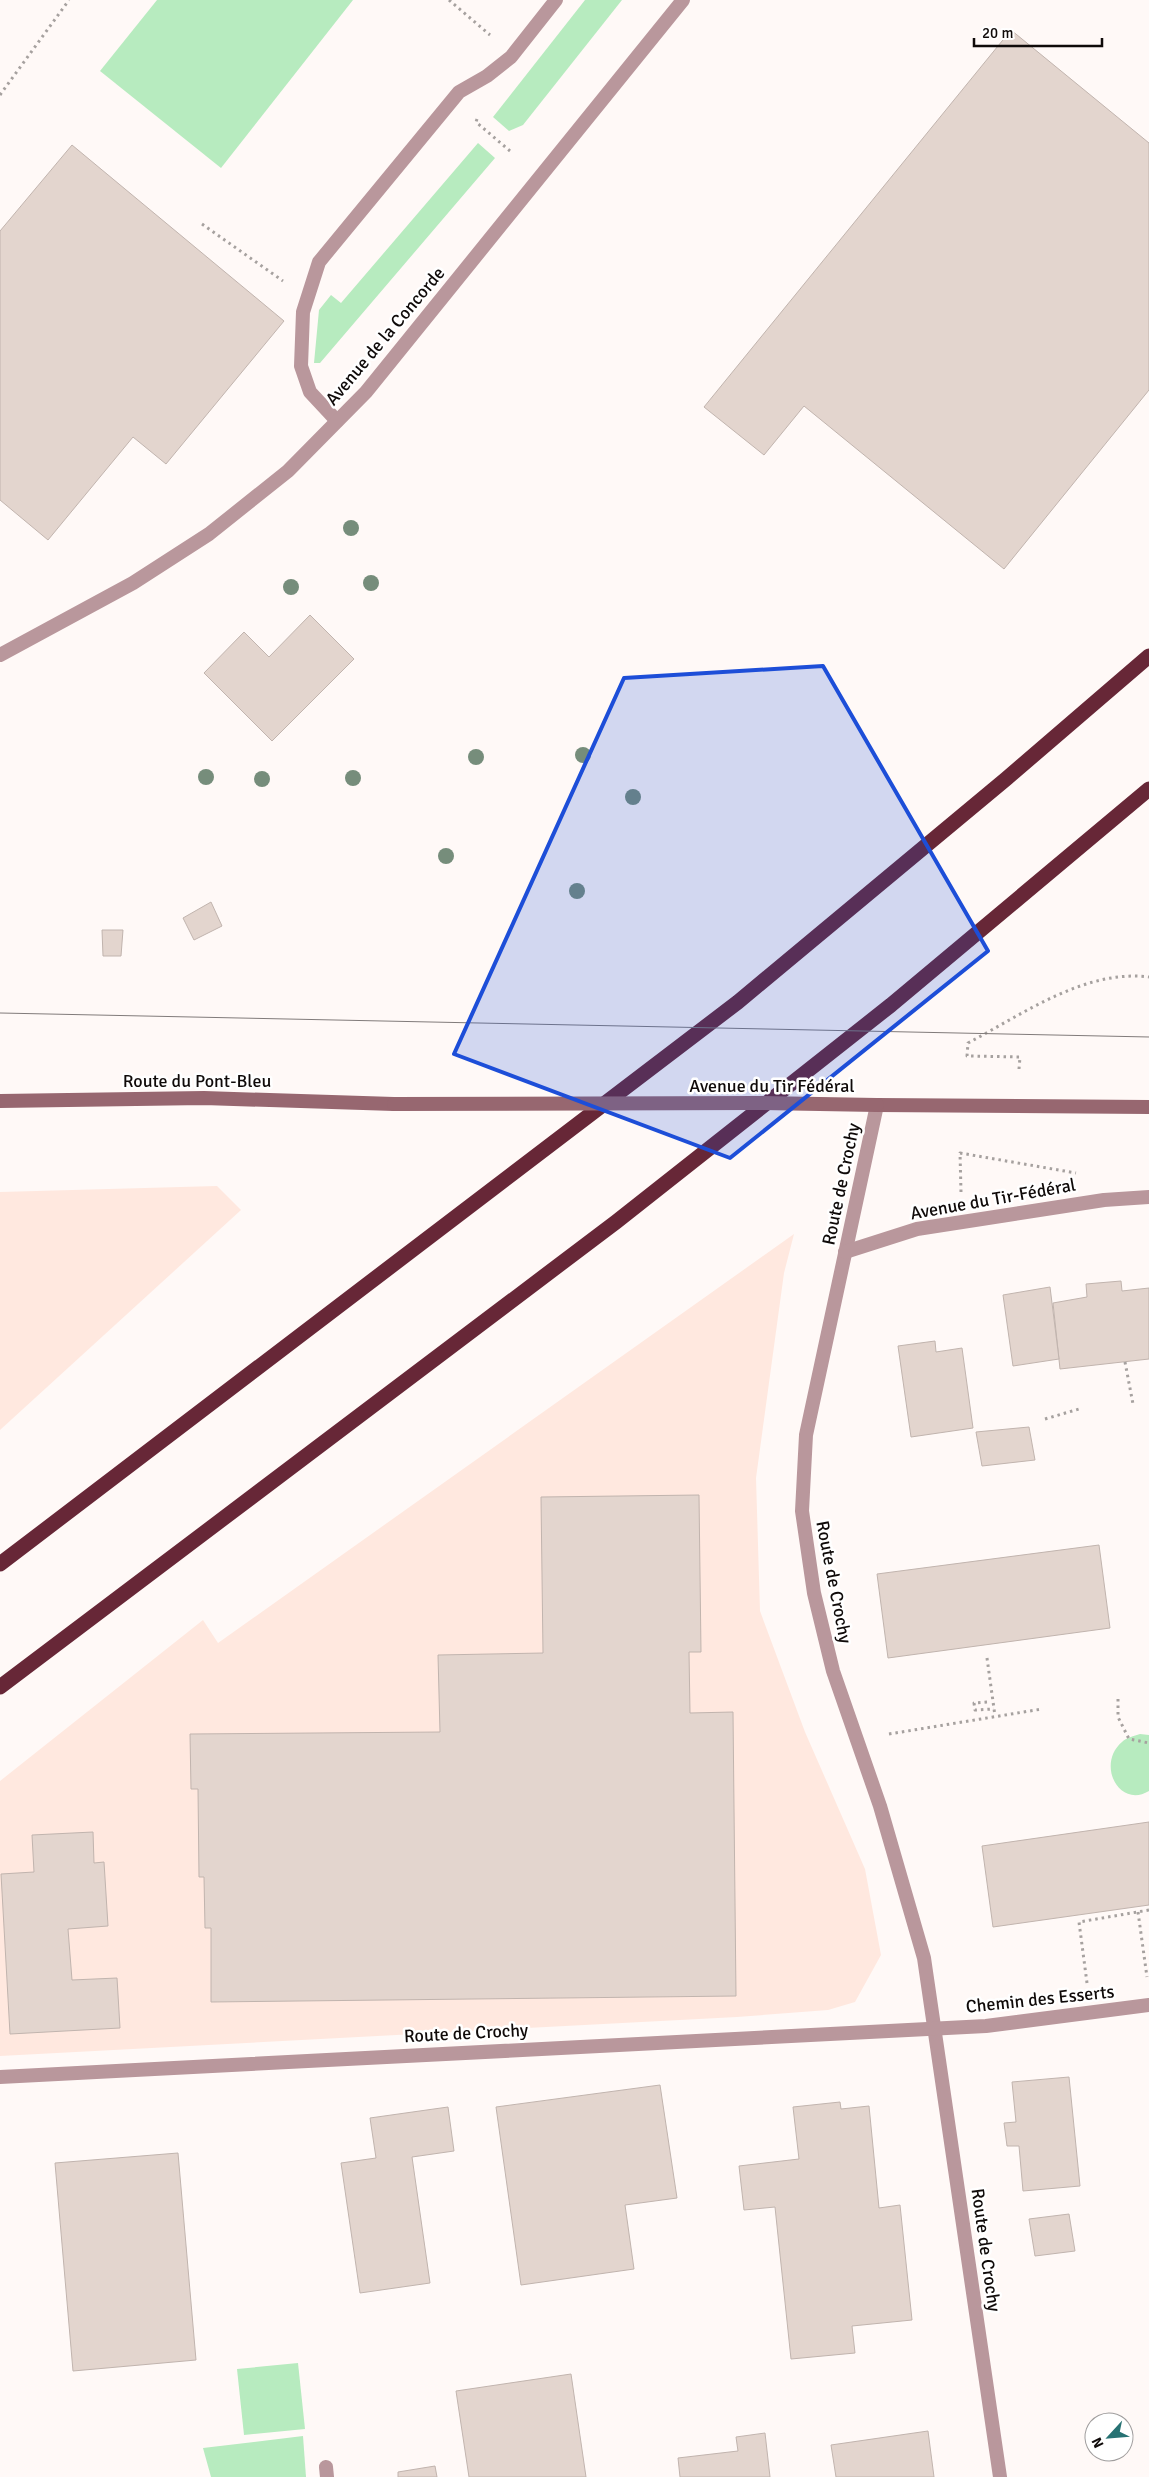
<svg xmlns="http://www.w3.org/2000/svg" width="1149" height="2477" viewBox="0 0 1149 2477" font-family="Signika,sans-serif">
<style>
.built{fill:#ffe8df}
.green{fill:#b7ebbf}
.building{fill:#e3d5ce;stroke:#c1b4ae}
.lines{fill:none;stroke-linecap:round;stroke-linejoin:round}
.path{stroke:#a6a19f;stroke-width:3;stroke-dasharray:2.5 4;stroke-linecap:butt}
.service{stroke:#b9979c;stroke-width:14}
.minor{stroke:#b9979c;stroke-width:14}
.secondary{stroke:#976770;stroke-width:14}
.motorway{stroke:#672737;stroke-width:15}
.tram{stroke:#817b7a;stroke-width:1}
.secondary-bridge{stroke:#976770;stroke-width:14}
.tree{fill:#768d7b}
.marked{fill:#1d4ed8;fill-opacity:0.2;stroke:#1d4ed8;stroke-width:4;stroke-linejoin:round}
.labels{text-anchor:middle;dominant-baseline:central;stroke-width:5;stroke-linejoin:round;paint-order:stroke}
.street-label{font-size:18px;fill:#0f0a09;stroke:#fff}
</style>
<rect width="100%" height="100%" fill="#fff9f7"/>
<g class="built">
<polygon points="217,1186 241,1210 0,1430 0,1192"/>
<polygon points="794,1234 784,1273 756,1478 760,1611 805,1732 865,1869 881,1955 855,2002 828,2010 737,2017 0,2056 0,1781 203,1620 218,1643"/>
</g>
<g class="green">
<polygon points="157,0 353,0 221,168 100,71"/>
<polygon points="585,0 622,0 523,125 509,131 493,117"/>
<polygon points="478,143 495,158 320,363 314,363 319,310 331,295 341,303"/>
<path d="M1140,1734L1149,1735V1791C1119,1809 1096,1764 1122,1742C1126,1738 1134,1736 1140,1734Z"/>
<polygon points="298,2363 305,2429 244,2435 237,2369"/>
<polygon points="303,2436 306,2477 211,2477 203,2448"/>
</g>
<g class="building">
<polygon points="1011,30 1149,143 1149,390 1004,569 804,406 764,455 704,407"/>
<polygon points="72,145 284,321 166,464 133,437 48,540 0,500 0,231"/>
<polygon points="310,615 354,659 272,741 204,673 244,632 269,657"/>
<polygon points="211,902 222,926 194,940 183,918"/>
<polygon points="102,930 123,930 121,956 103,956"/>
<polygon points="1121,1281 1122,1291 1149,1288 1149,1359 1060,1369 1053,1303 1087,1297 1086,1284"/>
<polygon points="1050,1287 1059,1359 1013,1366 1003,1295"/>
<polygon points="935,1341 936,1352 962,1348 973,1428 911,1437 898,1346"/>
<polygon points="1029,1427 1035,1460 982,1466 976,1432"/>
<polygon points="699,1495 701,1652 689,1652 690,1713 733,1712 736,1996 211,2002 211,1928 205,1928 204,1877 199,1877 198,1789 191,1789 190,1734 440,1732 438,1655 543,1653 541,1497"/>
<polygon points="1099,1545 1110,1628 888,1658 877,1574"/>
<polygon points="1149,1822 1149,1905 993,1927 982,1846"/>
<polygon points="93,1832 94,1863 104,1862 108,1926 68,1929 72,1980 117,1978 120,2028 10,2034 1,1874 34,1872 32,1835"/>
<polygon points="1069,2077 1080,2186 1023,2191 1019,2146 1007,2146 1004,2123 1016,2122 1012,2082"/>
<polygon points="660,2085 677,2198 625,2205 634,2269 521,2285 496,2107"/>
<polygon points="840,2102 841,2109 869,2106 879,2208 900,2205 912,2320 852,2326 855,2353 791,2359 775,2207 744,2210 739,2166 799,2159 793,2107"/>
<polygon points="448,2107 454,2151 412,2157 430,2283 360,2293 341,2163 376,2158 370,2118"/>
<polygon points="178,2153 196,2360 73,2371 55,2163"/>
<polygon points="1069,2214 1075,2251 1035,2256 1029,2219"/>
<polygon points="571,2374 586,2477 469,2477 456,2391"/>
<polygon points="928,2431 934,2477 836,2477 831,2445"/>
<polygon points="765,2433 770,2477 680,2477 678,2458 738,2451 736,2437"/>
<polygon points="435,2466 437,2477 398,2477 398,2472"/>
</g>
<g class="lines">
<g class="path">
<polyline points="449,0 490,35"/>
<polyline points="0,95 69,0"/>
<polyline points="477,119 476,122 510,151"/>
<polyline points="202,224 283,281"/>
<path d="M1019,1069L1020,1057L967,1056L968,1043C1023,1014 1085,969 1149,977"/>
<polyline points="961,1192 960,1153 1076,1173"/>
<polyline points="1125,1362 1133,1404"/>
<polyline points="1045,1419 1079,1409"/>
<polyline points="987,1658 995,1716"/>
<polyline points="1118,1699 1118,1717 1129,1739 1149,1743"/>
<polyline points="987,1702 974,1703 975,1710 994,1709"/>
<polyline points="889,1734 1042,1709"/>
<polyline points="1138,1912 1147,1977"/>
<polyline points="1087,1983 1079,1922 1149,1910"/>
</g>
<g class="service">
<polyline points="337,421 310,392 301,366 303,312 319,262 459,92 487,76 511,57 556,0"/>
<polyline points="326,2467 327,2477"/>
</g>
<g class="minor">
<polyline points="0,655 133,583 209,534 288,471 366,392 683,0"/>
<polyline points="877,1105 806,1435 802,1511 814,1593 833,1671 880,1806 924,1958 1000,2477"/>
<polyline points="845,1252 917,1229 1104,1200 1149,1197"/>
<polyline points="0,2077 986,2026 1149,2005"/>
</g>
<g class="secondary">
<polyline points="0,1101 204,1098 394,1104"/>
<polyline points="877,1105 1149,1107"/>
</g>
<g class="motorway">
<polyline points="0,1564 738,1002 1006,779 1149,656"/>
<polyline points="0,1687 616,1222 891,1005 1149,789"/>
</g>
<polyline class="tram" points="0,1013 1149,1037"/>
<polyline class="secondary-bridge" points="394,1104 757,1103 877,1105"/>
</g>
<g class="tree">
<circle cx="351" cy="528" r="8"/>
<circle cx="371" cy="583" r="8"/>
<circle cx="291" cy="587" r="8"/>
<circle cx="583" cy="755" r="8"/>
<circle cx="476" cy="757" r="8"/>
<circle cx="206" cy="777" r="8"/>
<circle cx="353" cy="778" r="8"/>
<circle cx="262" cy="779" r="8"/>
<circle cx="633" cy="797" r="8"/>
<circle cx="446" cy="856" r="8"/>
<circle cx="577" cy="891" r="8"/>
</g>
<path class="marked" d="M823,666L988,951L730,1158L454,1054L624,678Z"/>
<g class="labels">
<g class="street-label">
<text transform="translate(385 336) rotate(-50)">Avenue de la Concorde</text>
<text x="197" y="1081">Route du Pont-Bleu</text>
<text x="772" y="1086">Avenue du Tir Fédéral</text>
<text transform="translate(841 1184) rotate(-78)">Route de Crochy</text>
<text transform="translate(993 1199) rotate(-10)">Avenue du Tir-Fédéral</text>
<text transform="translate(834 1582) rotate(79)">Route de Crochy</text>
<text transform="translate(1040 1999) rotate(-6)">Chemin des Esserts</text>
<text transform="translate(466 2033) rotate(-3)">Route de Crochy</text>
<text transform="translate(986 2250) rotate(82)">Route de Crochy</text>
</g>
</g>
<g transform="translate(1109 2437) rotate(244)"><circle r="24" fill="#ffffff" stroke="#9f9d9d"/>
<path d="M0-4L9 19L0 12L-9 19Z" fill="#277273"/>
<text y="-8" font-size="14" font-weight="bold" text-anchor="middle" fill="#0f0a09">N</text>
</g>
<path d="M974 38v8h128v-8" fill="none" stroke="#0f0a09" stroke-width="2.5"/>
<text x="982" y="38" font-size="15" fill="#0f0a09" stroke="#ffffff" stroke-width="4" paint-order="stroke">20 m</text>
</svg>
